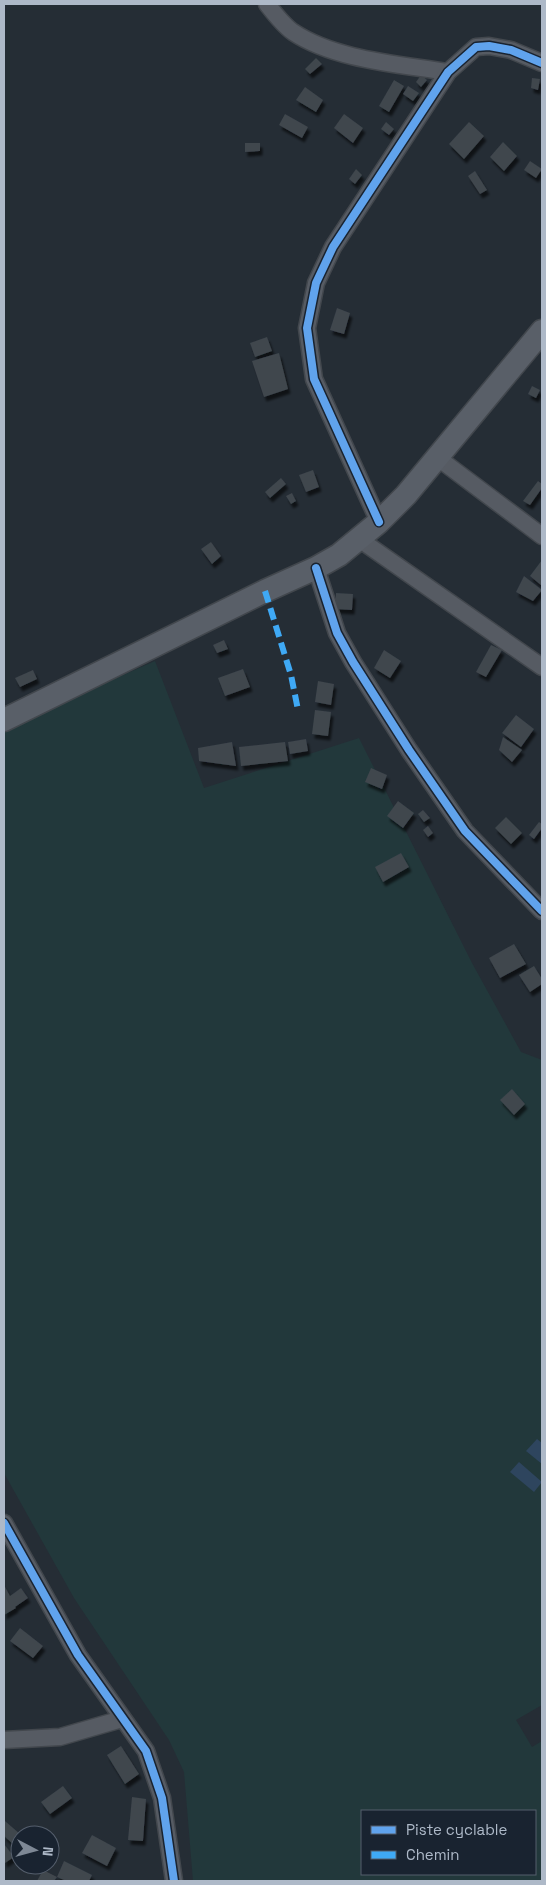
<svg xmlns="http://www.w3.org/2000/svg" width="546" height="1885" viewBox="0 0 546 1885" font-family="'Space Grotesk',sans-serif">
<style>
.green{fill:#22383b;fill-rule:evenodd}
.water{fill:#2e455e}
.building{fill:#3f464d;filter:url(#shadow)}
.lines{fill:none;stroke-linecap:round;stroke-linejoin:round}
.street-casing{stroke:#42474d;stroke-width:19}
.secondary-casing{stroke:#42474d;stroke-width:25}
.street{stroke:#565b63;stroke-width:16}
.secondary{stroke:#595f68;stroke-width:22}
.quiet{stroke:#3fa9f5;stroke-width:6;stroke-dasharray:12 6;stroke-linecap:butt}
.cycleway-casing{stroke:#192330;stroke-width:11}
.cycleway{stroke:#60a3ed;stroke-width:8}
</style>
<defs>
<filter id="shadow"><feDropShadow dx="2.5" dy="4.5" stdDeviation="1" flood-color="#0009"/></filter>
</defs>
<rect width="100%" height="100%" fill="#252d35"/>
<path class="green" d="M155,661L204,788L359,738L472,963L521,1052L542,1060V1705L516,1720L532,1747L542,1741V1881H193L184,1772L169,1740L74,1598L4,1473V727ZM362,1811H535V1874H362Z"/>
<g class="water">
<polygon points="537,1439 542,1443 542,1464 526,1451"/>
<polygon points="519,1462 542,1482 534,1492 510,1472"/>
</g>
<g class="building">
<polygon points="316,58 322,64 310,74 305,69"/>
<polygon points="421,75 427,80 421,87 416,82"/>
<polygon points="532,78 540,79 538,90 531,88"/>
<polygon points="394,80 404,86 389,112 379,106"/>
<polygon points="408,86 419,93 413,101 403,94"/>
<polygon points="305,87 323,100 316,112 296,100"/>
<polygon points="285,114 308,127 302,138 279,125"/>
<polygon points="344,114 363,128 353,143 334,128"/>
<polygon points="386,122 394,129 389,135 381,129"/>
<polygon points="469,122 484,136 464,159 449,144"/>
<polygon points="503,142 517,156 504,171 490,157"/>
<polygon points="245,143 260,143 260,151 245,152"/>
<polygon points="530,161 542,169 536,178 524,170"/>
<polygon points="356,169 362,175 355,184 349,179"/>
<polygon points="475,171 487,190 480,194 468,176"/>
<polygon points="337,308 350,313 344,334 330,330"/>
<polygon points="267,337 272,351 255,357 250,343"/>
<polygon points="279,353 288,389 264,397 252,361"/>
<polygon points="532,386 540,390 536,398 528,394"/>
<polygon points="313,470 319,487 306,492 299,475"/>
<polygon points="281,478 286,484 270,498 265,492"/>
<polygon points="538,481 542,484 542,488 530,505 523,501"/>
<polygon points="292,493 296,501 291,504 286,496"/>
<polygon points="211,542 221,556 212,564 201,549"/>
<polygon points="542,560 542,586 530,576"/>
<polygon points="524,576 542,590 533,601 516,592"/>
<polygon points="336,593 353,594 352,610 335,609"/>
<polygon points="224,640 228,649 217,653 213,645"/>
<polygon points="491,645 502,650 486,677 476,672"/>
<polygon points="384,650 401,661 390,678 374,668"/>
<polygon points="243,669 250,687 225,696 218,678"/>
<polygon points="33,670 37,679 20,687 15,678"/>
<polygon points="318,681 334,684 331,705 315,702"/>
<polygon points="315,710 331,712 328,736 312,734"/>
<polygon points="516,715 534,729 521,747 502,733"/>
<polygon points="503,737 522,750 512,762 499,750"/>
<polygon points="306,739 308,751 290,754 288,742"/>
<polygon points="232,742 236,766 199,761 198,748"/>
<polygon points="285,742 288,761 241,766 239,747"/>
<polygon points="371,768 387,775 382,789 365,782"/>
<polygon points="398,801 414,813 403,828 387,816"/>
<polygon points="423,810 430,818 424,822 418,814"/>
<polygon points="506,817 522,833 511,844 495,828"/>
<polygon points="539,822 542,824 542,828 534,839 529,835"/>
<polygon points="428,826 433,833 428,837 423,830"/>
<polygon points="401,853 409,867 383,882 375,867"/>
<polygon points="514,944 526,964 500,978 489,958"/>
<polygon points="534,966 542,979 542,984 530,992 519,975"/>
<polygon points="512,1089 525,1104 514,1115 500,1100"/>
<polygon points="4,1585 10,1596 21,1588 28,1598 15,1607 16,1608 4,1615"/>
<polygon points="20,1628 43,1646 33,1658 10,1641"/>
<polygon points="121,1746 139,1774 125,1784 107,1755"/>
<polygon points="63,1786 72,1798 50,1814 41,1802"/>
<polygon points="132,1797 146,1799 143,1841 128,1840"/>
<polygon points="5,1821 20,1834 20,1838 14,1845 4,1836 4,1823"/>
<polygon points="92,1835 116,1848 107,1866 82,1853"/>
<polygon points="4,1844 14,1857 5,1863 4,1862"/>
<polygon points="64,1861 92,1875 89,1881 66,1881 57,1877"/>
<polygon points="43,1870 57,1877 54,1881 37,1881"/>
</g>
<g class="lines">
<defs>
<g id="street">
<path d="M267,4C274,13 283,25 293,32C335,60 399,64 448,72"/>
<polyline points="438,458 542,536"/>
<polyline points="379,522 314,379 307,328 316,283 333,247 448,72 476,47 489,46 511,50 542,63"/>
<polyline points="359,539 542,667"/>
<polyline points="316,568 337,633 353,662 409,750 465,831 542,911"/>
<polyline points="4,1523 78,1655 146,1751 162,1798 174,1881"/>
<polyline points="4,1740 60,1737 122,1719"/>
</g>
<polyline id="secondary" points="4,720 265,591 316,568 339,555 379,522 406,495 542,331"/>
</defs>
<use href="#street" class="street-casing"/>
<use href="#secondary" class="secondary-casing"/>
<use href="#street" class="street"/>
<use href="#secondary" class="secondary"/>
<polyline class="quiet" points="265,591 291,675 298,710"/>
<defs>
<g id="cycleway">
<polyline points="379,522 314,379 307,328 316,283 333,247 448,72 476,47 489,46 511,50 542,63"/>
<polyline points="316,568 337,633 353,662 409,750 465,831 542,911"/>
<polyline points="4,1523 78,1655 146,1751 162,1798 174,1881"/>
</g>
</defs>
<use href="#cycleway" class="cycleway-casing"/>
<use href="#cycleway" class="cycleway"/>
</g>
<rect width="546" height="1885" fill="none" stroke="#aeb9c8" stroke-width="10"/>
<rect x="361" y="1810" width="175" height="65" fill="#192330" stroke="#555f6d"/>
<rect x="371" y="1826" width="25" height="8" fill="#60a3ed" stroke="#555f6d"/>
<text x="406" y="1835" font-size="15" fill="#aeb9c8">Piste cyclable</text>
<rect x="371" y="1851" width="25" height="8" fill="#3fa9f5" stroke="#555f6d"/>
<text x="406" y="1860" font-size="15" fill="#aeb9c8">Chemin</text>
<g transform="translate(35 1850) rotate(96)"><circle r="24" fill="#192330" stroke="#555f6d"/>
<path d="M0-4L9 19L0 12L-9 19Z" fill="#7e8895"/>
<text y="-8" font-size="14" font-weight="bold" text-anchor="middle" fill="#aeb9c8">N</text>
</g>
</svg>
